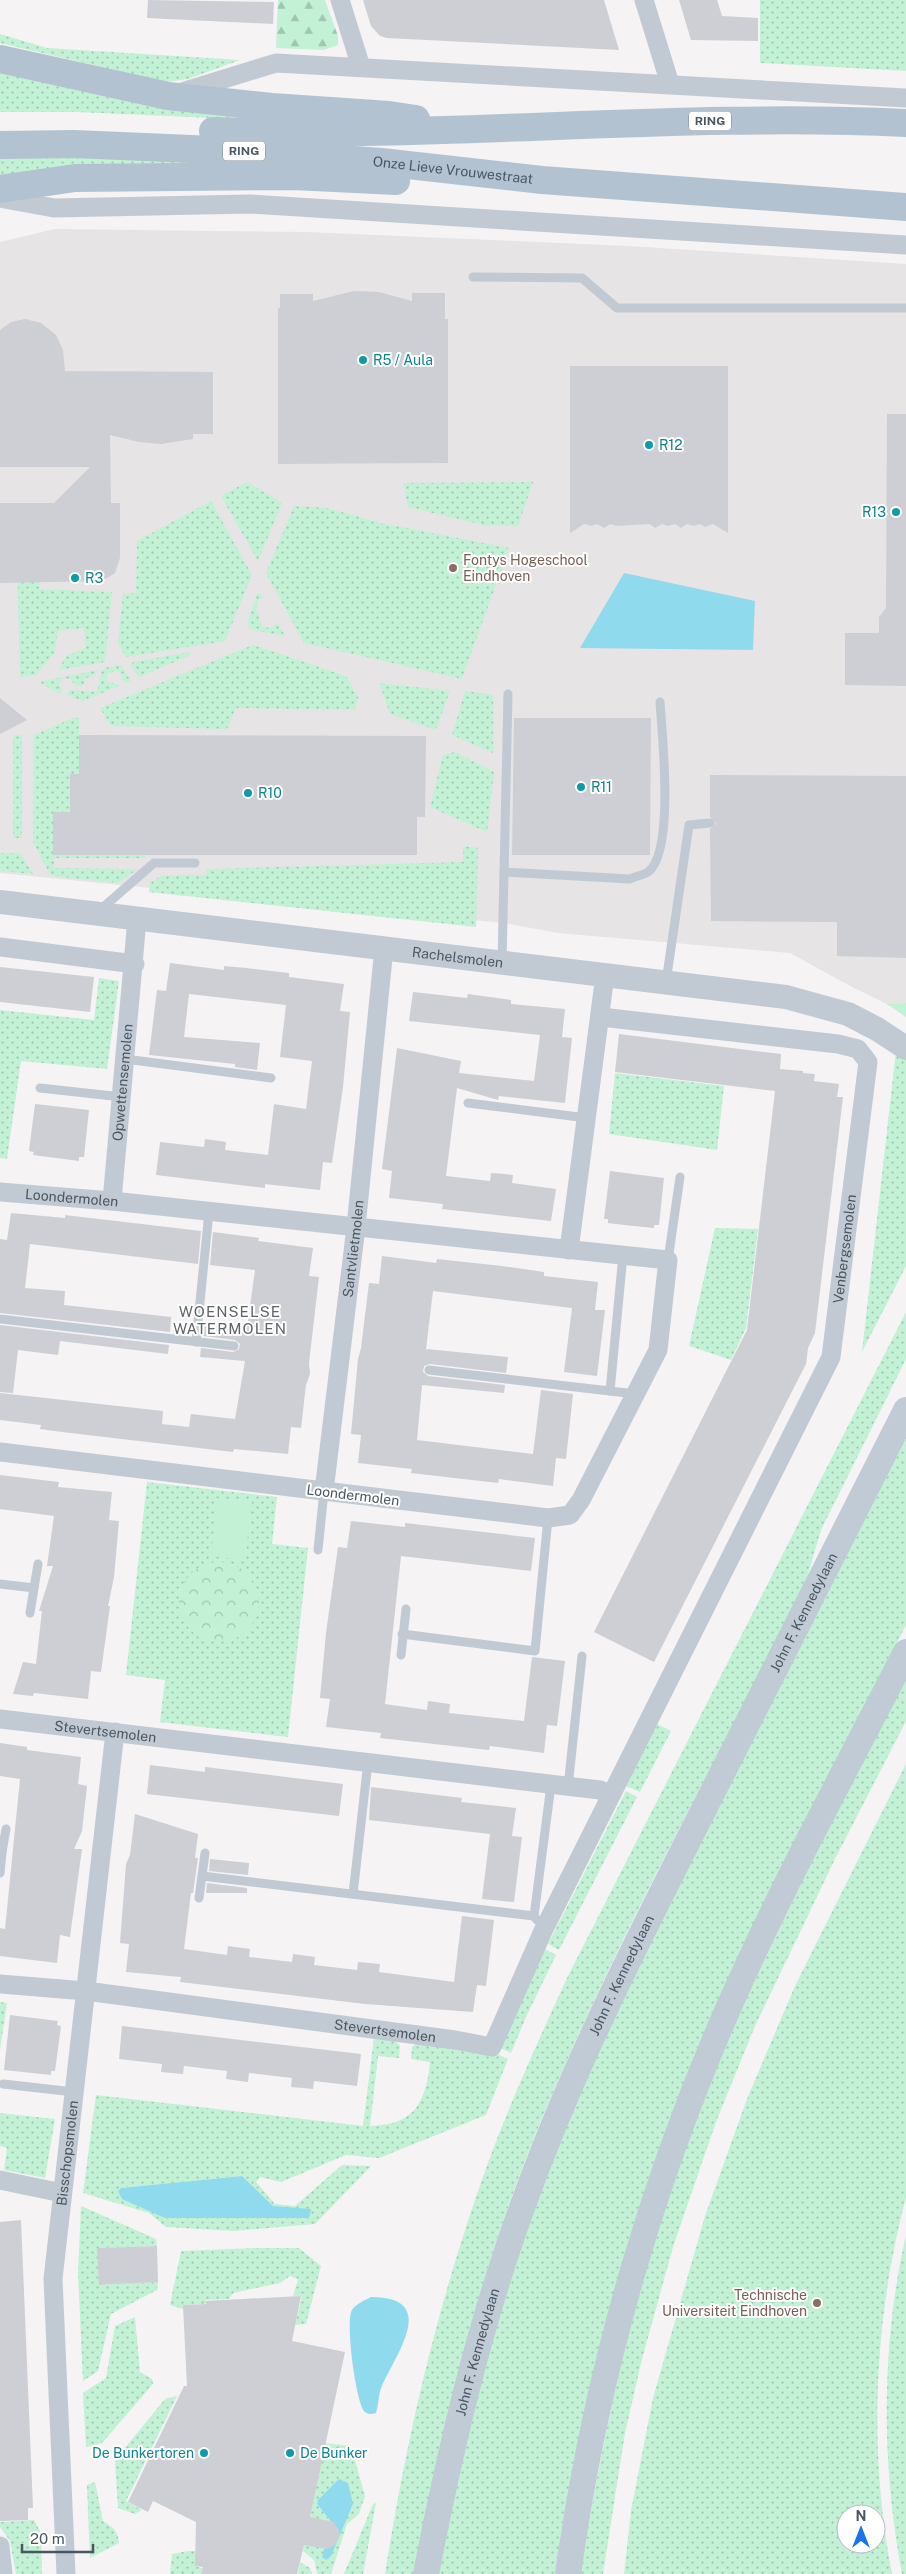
<svg xmlns="http://www.w3.org/2000/svg" width="906" height="2574" viewBox="0 0 906 2574" font-family="'Public Sans',sans-serif">
<style>
.education{fill:#e6e4e5}
.grass{fill:url(#grass-dots);fill-rule:evenodd}
.forest{fill:url(#forest-firs)}
.park{fill:url(#park-crowns)}
.pitch{fill:#c3f1d5}
.water{fill:#90daee}
.building{fill:#cdcfd5}
.lines{fill:none;stroke-linecap:round;stroke-linejoin:round}
.service{stroke:#c1cad2;stroke-width:9}
.minor{stroke:#c1cad2;stroke-width:19}
.tertiary{stroke:#c1cad2;stroke-width:24}
.secondary{stroke:#c1cbd6;stroke-width:26}
.primary{stroke:#b3c2d1;stroke-width:28}
.culture-dot{fill:#0f9aa8;stroke:#fff;stroke-width:2}
.education-dot{fill:#8d6e63;stroke:#fff;stroke-width:2}
.labels{text-anchor:middle;dominant-baseline:central;stroke-width:4;stroke-linejoin:round;paint-order:stroke}
.shield{fill:#fff;stroke:#808990;stroke-width:1}
.shield-label{font-size:12px;font-weight:bold;fill:#4a5661}
.street-label{font-size:14px;fill:#4a5661;stroke:#fff}
.culture-label{font-size:14px;fill:#0d838f;stroke:#fff;text-anchor:start}
.education-label{font-size:14px;fill:#785e54;stroke:#fff;text-anchor:start}
.neighbourhood-label{font-size:15px;letter-spacing:1px;fill:#5f6368;stroke:#fff}
</style>
<defs>
<pattern id="grass-dots" width="8" height="8" patternUnits="userSpaceOnUse" patternTransform="scale(1.25)"><rect width="8" height="8" fill="#c3f1d5"/><path d="M2 2h.1M6 6h.1" fill="none" stroke="#a0c6b0" stroke-width="1.8" stroke-linecap="round"/></pattern>
<pattern id="forest-firs" width="22" height="20" patternUnits="userSpaceOnUse" patternTransform="scale(1.25)"><rect width="22" height="20" fill="#c3f1d5"/><path d="M5 1l3.5 6h-7zM16 11l3.5 6h-7z" fill="#a0c6b0"/></pattern>
<pattern id="park-crowns" width="20" height="18" patternUnits="userSpaceOnUse" patternTransform="scale(1.25)"><rect width="20" height="18" fill="#c3f1d5"/><path d="M2 6a3 3 0 1 1 6 0M12 15a3 3 0 1 1 6 0" fill="none" stroke="#a0c6b0"/></pattern>
</defs>
<rect width="100%" height="100%" fill="#f5f3f3"/>
<polygon class="education" points="55,229 306,232 629,246 906,264 906,1003 887,1004 852,987 790,953 558,933 504,923 0,873 0,242"/>
<g class="grass">
<polygon points="760,0 906,0 906,71 760,63"/>
<polygon points="0,34 47,48 240,60 188,79 165,82 135,79 106,68 0,43"/>
<polygon points="0,68 320,123 77,112 0,112"/>
<polygon points="0,152 253,162 0,180"/>
<polygon points="247,482 282,503 258,561 221,496"/>
<polygon points="533,482 518,526 488,526 408,507 403,483"/>
<polygon points="211,501 252,575 225,641 126,657 118,644 123,594 136,593 137,541"/>
<polygon points="294,506 327,508 381,523 509,548 462,679 304,643 266,573"/>
<polygon points="38,552 40,589 112,592 105,662 59,670 65,657 86,647 84,628 58,631 55,652 36,675 20,677 17,555"/>
<path d="M257,594H261L263,597L259,599L256,609C260,615 259,622 263,627L271,628L278,623L285,636L249,629L248,621Z"/>
<polygon points="253,645 346,676 358,697 355,710 236,708 227,729 111,726 100,708"/>
<polygon points="190,652 191,655 139,677 131,666 133,662"/>
<path d="M121,665L131,681L126,683L121,679L122,675L117,670L107,674L106,682L121,685L83,701L66,695L70,690L96,692C101,686 98,676 104,668Z"/>
<polygon points="98,670 93,676 86,678 83,686 75,686 71,679 64,678 58,684 62,688 60,694 39,682"/>
<polygon points="379,683 450,691 436,730 390,714"/>
<polygon points="465,691 493,695 493,753 452,735"/>
<polygon points="73,718 79,718 79,774 70,774 70,812 53,812 53,855 145,855 146,858 54,858 54,868 138,869 118,883 51,876 33,842 34,735"/>
<rect x="13" y="735" width="9" height="103"/>
<polygon points="455,752 494,772 487,832 430,807 443,755"/>
<polygon points="463,846 478,848 476,927 149,892 150,883 161,876 206,875 207,869 463,862"/>
<polygon points="0,853 20,853 33,874 0,871"/>
<polygon points="99,978 119,981 107,1069 21,1061 7,1159 0,1158 0,1010 94,1020"/>
<polygon points="896,1051 906,1057 906,1266 862,1352"/>
<polygon points="615,1073 724,1086 717,1150 609,1134"/>
<polygon points="715,1228 758,1229 746,1328 731,1360 689,1346"/>
<path d="M906,1312V1359L821,1530L804,1588C716,1761 620,1932 545,2111C483,2259 442,2416 416,2574H385C407,2433 440,2294 489,2160C512,2098 540,2037 568,1976Z"/>
<polygon points="906,1439 906,1625 795,1842 582,2424 561,2532 556,2574 438,2574 473,2405 512,2270 566,2123 643,1955"/>
<polygon points="147,1482 277,1497 272,1544 308,1548 288,1737 160,1722 165,1680 126,1675"/>
<path d="M906,1677V1721L835,1859L755,2026L716,2122L695,2183L673,2247L642,2359L625,2433L603,2574H580C603,2439 629,2305 675,2176C736,2003 823,1841 906,1677Z"/>
<polygon points="655,1723 671,1731 640,1792 624,1785"/>
<path d="M906,1764V2197C874,2318 868,2451 892,2574H624L631,2511L653,2398L705,2216L747,2099L795,1986ZM846,2514H876V2544H846Z"/>
<polygon points="626,1791 637,1797 559,1950 548,1944"/>
<polygon points="545,1949 556,1955 526,2017 511,2053 496,2046"/>
<polygon points="0,2002 7,2003 0,2050"/>
<path d="M374,2038L396,2041L400,2046L399,2058L378,2056L370,2126C415,2125 426,2102 430,2062L411,2059L412,2047L417,2043L491,2051L508,2059L486,2115L379,2158L346,2155L281,2182L260,2177L256,2182L275,2204L295,2206L342,2165L371,2166L315,2224L233,2231L166,2227L149,2213L83,2193L96,2095L363,2126ZM242,2176L273,2206L165,2218L118,2191L122,2188Z"/>
<polygon points="0,2113 55,2119 45,2178 4,2170 7,2148 0,2146"/>
<polygon points="81,2206 156,2239 157,2246 98,2248 99,2285 158,2282 157,2290 111,2314 98,2371 83,2381 78,2274"/>
<path d="M906,2235V2574H902C881,2464 881,2344 906,2235Z"/>
<polygon points="256,2248 299,2248 321,2266 306,2324 295,2325 302,2296 293,2296 298,2279 290,2276 280,2283 233,2293 229,2299 205,2300 205,2304 183,2305 183,2309 170,2305 181,2251"/>
<polygon points="135,2317 140,2372 152,2379 153,2384 102,2443 86,2447 83,2393 106,2378 115,2326"/>
<polygon points="177,2396 126,2501 142,2510 135,2514 118,2508 115,2460 165,2399"/>
<path d="M325,2443L351,2446L365,2496L359,2514L347,2524L331,2574H317L314,2560L303,2551ZM318,2501L353,2504L350,2511L333,2524L317,2504Z"/>
<path d="M95,2482L103,2521C113,2527 118,2531 119,2543L90,2558L87,2485Z"/>
<polygon points="376,2503 363,2574 344,2574 373,2504"/>
<polygon points="34,2520 41,2533 42,2574 16,2574 10,2541 0,2527 0,2522"/>
<polygon points="188,2551 198,2551 195,2566 202,2568 201,2574 170,2574 172,2554"/>
<polygon points="300,2562 310,2568 312,2574 298,2574"/>
</g>
<g class="forest">
<polygon points="278,0 325,0 338,36 338,45 324,50 276,48"/>
<polygon points="906,1003 906,1017 887,1004"/>
</g>
<circle class="park" cx="219" cy="1602" r="40"/>
<polygon class="pitch" points="217,1498 252,1502 245,1560 211,1556"/>
<g class="water">
<polygon points="624,573 755,601 753,650 580,648"/>
<polygon points="242,2176 273,2206 311,2209 309,2218 165,2218 122,2199 118,2191 121,2188"/>
<path d="M371,2297C440,2297 396,2354 382,2386C378,2394 379,2404 376,2413C372,2414 369,2415 365,2412C356,2405 345,2320 352,2310C356,2304 365,2300 371,2297Z"/>
<polygon points="339,2479 348,2483 353,2504 331,2556 326,2560 322,2557 323,2553 333,2524 317,2504 318,2500"/>
</g>
<g class="building">
<polygon points="148,0 274,2 273,24 147,18"/>
<polygon points="363,0 604,0 619,50 387,38 380,36 371,26"/>
<polygon points="679,0 717,0 722,16 758,18 758,41 691,40"/>
<polygon points="354,291 379,292 412,301 412,293 445,293 445,319 448,319 448,463 278,464 278,308 280,308 280,294 313,294 313,301"/>
<polygon points="25,319 41,323 56,335 63,350 65,371 213,372 213,434 193,434 193,439 161,444 139,442 110,435 111,503 120,503 120,558 115,573 102,581 0,583 0,503 54,503 90,467 0,467 0,330 11,322"/>
<polygon points="570,366 728,366 728,533 713,524 705,527 700,524 694,526 687,524 681,528 675,524 668,526 662,524 655,528 650,524 617,526 610,524 604,528 597,524 591,526 584,524 570,533"/>
<polygon points="887,414 906,414 906,686 845,685 845,633 879,633 879,617 886,608"/>
<polygon points="0,698 27,720 0,734"/>
<polygon points="514,718 651,718 650,855 512,855"/>
<polygon points="79,735 426,736 425,817 417,817 417,855 53,855 53,812 70,812 70,774 79,774"/>
<polygon points="710,775 906,776 906,958 837,956 837,922 711,921 710,829 716,823 710,817"/>
<polygon points="170,963 224,970 224,966 246,968 289,973 289,977 344,984 340,1011 350,1012 343,1087 332,1163 323,1162 320,1190 265,1184 265,1188 156,1175 160,1142 204,1147 205,1139 226,1142 225,1150 268,1155 274,1104 306,1109 312,1061 280,1057 286,1005 189,994 184,1037 260,1043 257,1070 235,1067 235,1064 149,1055 157,990 166,991"/>
<polygon points="0,967 94,977 90,1012 0,1002"/>
<polygon points="413,992 467,998 468,994 511,1000 511,1004 565,1009 562,1037 572,1038 565,1103 499,1096 498,1100 457,1088 446,1176 490,1181 491,1173 505,1174 513,1175 512,1183 556,1189 551,1221 442,1209 443,1204 389,1198 392,1171 382,1169 397,1048 461,1061 459,1073 534,1081 540,1035 409,1021"/>
<polygon points="619,1034 781,1054 780,1069 803,1071 803,1073 815,1074 814,1081 839,1084 837,1097 843,1097 815,1333 808,1348 806,1364 654,1662 594,1632 747,1330 775,1091 615,1072"/>
<polygon points="35,1104 89,1110 84,1157 79,1157 79,1161 33,1155 34,1152 29,1151"/>
<polygon points="610,1171 664,1178 659,1225 654,1225 654,1228 624,1225 608,1223 608,1219 604,1219"/>
<polygon points="11,1213 65,1218 65,1215 201,1231 198,1264 30,1244 25,1288 65,1291 64,1305 171,1317 170,1332 0,1313 0,1239 7,1240"/>
<polygon points="213,1232 259,1238 258,1241 313,1248 309,1276 319,1277 309,1363 310,1374 306,1385 301,1428 291,1427 288,1454 234,1449 233,1452 62,1432 40,1429 41,1425 0,1420 0,1393 163,1411 162,1424 189,1427 191,1414 235,1419 245,1361 200,1357 201,1348 233,1352 239,1349 240,1344 235,1340 203,1336 205,1322 247,1328 255,1270 210,1265"/>
<polygon points="382,1256 436,1263 437,1259 502,1266 544,1272 544,1276 598,1282 595,1310 605,1310 597,1376 564,1372 572,1308 433,1291 426,1349 508,1357 506,1373 430,1364 424,1366 423,1372 428,1376 505,1385 504,1393 422,1385 417,1440 533,1454 541,1390 573,1394 566,1459 556,1458 553,1486 499,1479 498,1483 411,1473 412,1469 358,1463 361,1435 351,1434 358,1359 361,1348 369,1283 379,1284"/>
<polygon points="0,1325 169,1345 168,1354 60,1341 58,1355 18,1350 13,1393 0,1392"/>
<polygon points="0,1475 59,1482 58,1487 112,1492 109,1520 119,1521 114,1577 108,1606 110,1606 101,1672 91,1671 88,1699 34,1693 33,1696 13,1694 23,1662 36,1664 42,1611 39,1611 53,1566 47,1566 54,1516 0,1509"/>
<polygon points="351,1521 405,1527 405,1523 535,1538 531,1571 401,1556 385,1704 427,1710 428,1701 450,1704 449,1713 524,1721 532,1657 565,1661 557,1726 547,1725 544,1753 490,1746 489,1750 380,1738 381,1733 326,1727 330,1699 320,1698 326,1633 338,1547 347,1548"/>
<polygon points="0,1743 27,1747 27,1750 81,1757 78,1784 87,1786 82,1831 74,1849 82,1849 70,1937 60,1935 57,1963 0,1956 0,1928 5,1929 20,1779 0,1776"/>
<polygon points="150,1765 205,1772 205,1767 343,1784 339,1816 147,1794"/>
<polygon points="371,1787 462,1798 461,1802 516,1808 512,1836 522,1837 514,1902 482,1899 490,1834 369,1820"/>
<polygon points="135,1814 198,1834 195,1858 198,1858 193,1893 191,1893 184,1949 227,1955 228,1946 250,1949 249,1957 292,1962 293,1954 315,1957 314,1965 357,1970 358,1962 380,1964 379,1972 454,1982 462,1916 494,1920 486,1986 477,1985 473,2012 365,2004 180,1982 181,1977 126,1972 129,1944 120,1943 126,1864 130,1855"/>
<polygon points="210,1859 249,1863 248,1875 209,1871"/>
<polygon points="207,1883 247,1888 247,1893 206,1893"/>
<polygon points="10,2015 58,2021 57,2025 61,2026 55,2071 51,2071 51,2075 4,2070"/>
<polygon points="122,2026 361,2054 357,2086 314,2081 313,2089 291,2087 292,2078 249,2073 248,2082 226,2079 227,2071 184,2066 183,2074 161,2072 162,2064 119,2059"/>
<polygon points="21,2220 33,2508 28,2508 28,2520 0,2521 0,2222"/>
<polygon points="157,2246 158,2282 99,2285 97,2248"/>
<polygon points="301,2296 292,2341 345,2352 310,2517 334,2522 339,2531 339,2538 335,2545 327,2549 304,2545 297,2574 201,2574 203,2567 195,2566 196,2522 153,2501 148,2512 128,2502 184,2386 187,2386 183,2305 206,2304 205,2301"/>
</g>
<g class="lines">
<g class="service">
<polyline points="473,277 582,278 617,308 906,308"/>
<path d="M504,872L630,879C636,876 644,875 648,872C675,852 662,734 660,702"/>
<polyline points="100,910 154,863 195,863"/>
<polyline points="502,963 508,694"/>
<polyline points="666,982 689,825 710,823"/>
<polyline points="125,1059 271,1078"/>
<polyline points="40,1088 122,1097"/>
<polyline points="468,1103 587,1118"/>
<polyline points="623,1255 610,1391 636,1394"/>
<polyline points="668,1260 680,1177"/>
<polyline points="0,1319 234,1346"/>
<polyline points="196,1342 209,1212"/>
<polyline points="429,1370 610,1391"/>
<polyline points="318,1550 324,1491"/>
<polyline points="0,1584 34,1588 38,1564"/>
<polyline points="30,1613 34,1588"/>
<polyline points="402,1634 535,1651 548,1518"/>
<polyline points="401,1655 406,1609"/>
<polyline points="568,1787 582,1656"/>
<polyline points="0,1852 2,1852 6,1829"/>
<polyline points="0,1873 2,1852"/>
<polyline points="202,1876 534,1916"/>
<polyline points="353,1894 368,1762"/>
<polyline points="199,1898 205,1853"/>
<polyline points="537,1920 534,1916 551,1785"/>
<polyline points="3,2084 74,2092"/>
</g>
<g class="minor">
<polyline points="340,0 361,67"/>
<polyline points="644,0 670,84"/>
<polyline points="175,94 276,63 906,98"/>
<polyline points="0,198 54,208 250,204 906,245"/>
<polyline points="0,947 135,964"/>
<path id="s1" d="M0,1192L112,1201L668,1260L658,1350L581,1500L570,1515L548,1518L0,1452"/>
<path id="s2" d="M112,1201L137,919"/>
<polyline points="569,1250 605,975"/>
<path id="s3" d="M324,1491L356,1227L384,948"/>
<path id="s4" d="M0,1719L600,1790L611,1795"/>
<path id="s5" d="M0,1984L86,1991L455,2040L492,2047L543,1931L831,1357L868,1062L858,1049L838,1044L601,1017"/>
<polyline points="0,2180 62,2193"/>
<polyline points="0,2546 3,2574"/>
<path id="s6" d="M66,2574L53,2279L115,1732"/>
</g>
<path class="tertiary" id="s7" d="M0,902L786,997L848,1014L877,1029L906,1048"/>
<g class="secondary">
<path id="s8" d="M426,2574C451,2445 481,2317 527,2194C575,2062 639,1938 702,1813C770,1679 838,1545 906,1410"/>
<path d="M568,2574C597,2365 658,2158 747,1967C796,1860 853,1756 906,1652"/>
</g>
<g class="primary">
<polyline points="0,59 168,96 272,107 389,115 416,119"/>
<path d="M213,131C444,139 675,112 906,123"/>
<path id="s9" d="M0,145L74,144L238,151L381,162L542,180L906,207"/>
<polyline points="0,189 75,178 293,176 396,181"/>
</g>
</g>
<g class="culture-dot">
<circle cx="363" cy="360" r="5"/>
<circle cx="649" cy="445" r="5"/>
<circle cx="896" cy="512" r="5"/>
<circle cx="75" cy="578" r="5"/>
<circle cx="581" cy="787" r="5"/>
<circle cx="248" cy="793" r="5"/>
<circle cx="204" cy="2453" r="5"/>
<circle cx="290" cy="2453" r="5"/>
</g>
<g class="education-dot">
<circle cx="453" cy="568" r="5"/>
<circle cx="817" cy="2303" r="5"/>
</g>
<g class="labels">
<g class="shield">
<rect x="689" y="111.5" width="42" height="19" rx="4"/>
<rect x="223" y="141.5" width="42" height="19" rx="4"/>
</g>
<g class="shield-label">
<text x="710" y="121">RING</text>
<text x="244" y="151">RING</text>
</g>
<g class="street-label">
<text stroke="none"><textPath href="#s9" startOffset="454">Onze Lieve Vrouwestraat</textPath></text>
<text stroke="none"><textPath href="#s7" startOffset="461">Rachelsmolen</textPath></text>
<text stroke="none"><textPath href="#s2" startOffset="119">Opwettensemolen</textPath></text>
<text stroke="none"><textPath href="#s1" startOffset="72">Loondermolen</textPath></text>
<text stroke="none"><textPath href="#s5" startOffset="1374">Venbergsemolen</textPath></text>
<text stroke="none"><textPath href="#s3" startOffset="244">Santvlietmolen</textPath></text>
<text transform="translate(353 1495) rotate(7)">Loondermolen</text>
<text stroke="none"><textPath href="#s8" startOffset="1038">John F. Kennedylaan</textPath></text>
<text stroke="none"><textPath href="#s4" startOffset="106">Stevertsemolen</textPath></text>
<text stroke="none"><textPath href="#s8" startOffset="632">John F. Kennedylaan</textPath></text>
<text stroke="none"><textPath href="#s5" startOffset="388">Stevertsemolen</textPath></text>
<text stroke="none"><textPath href="#s6" startOffset="422">Bisschopsmolen</textPath></text>
<text stroke="none"><textPath href="#s8" startOffset="228">John F. Kennedylaan</textPath></text>
</g>
<g class="culture-label">
<text x="373" y="360">R5 / Aula</text>
<text x="659" y="445">R12</text>
<text x="886" y="512" text-anchor="end">R13</text>
<text x="85" y="578">R3</text>
<text x="591" y="787">R11</text>
<text x="258" y="793">R10</text>
<text x="194" y="2453" text-anchor="end">De Bunkertoren</text>
<text x="300" y="2453">De Bunker</text>
</g>
<g class="education-label">
<text x="463" y="560">Fontys Hogeschool<tspan x="463" dy="16">Eindhoven</tspan></text>
<text x="807" y="2295" text-anchor="end">Technische<tspan x="807" dy="16">Universiteit Eindhoven</tspan></text>
</g>
<g class="neighbourhood-label">
<text x="230" y="1311">WOENSELSE<tspan x="230" dy="17">WATERMOLEN</tspan></text>
</g>
</g>
<g transform="translate(861 2529)"><circle r="24" fill="#ffffff" stroke="#b7bbc0"/>
<path d="M0-4L9 19L0 12L-9 19Z" fill="#1a73e8"/>
<text y="-8" font-size="14" font-weight="bold" text-anchor="middle" fill="#4a5661">N</text>
</g>
<path d="M22 2544v8h71v-8" fill="none" stroke="#4a5661" stroke-width="2.5"/>
<text x="30" y="2544" font-size="15" fill="#4a5661" stroke="#ffffff" stroke-width="4" paint-order="stroke">20 m</text>
</svg>
